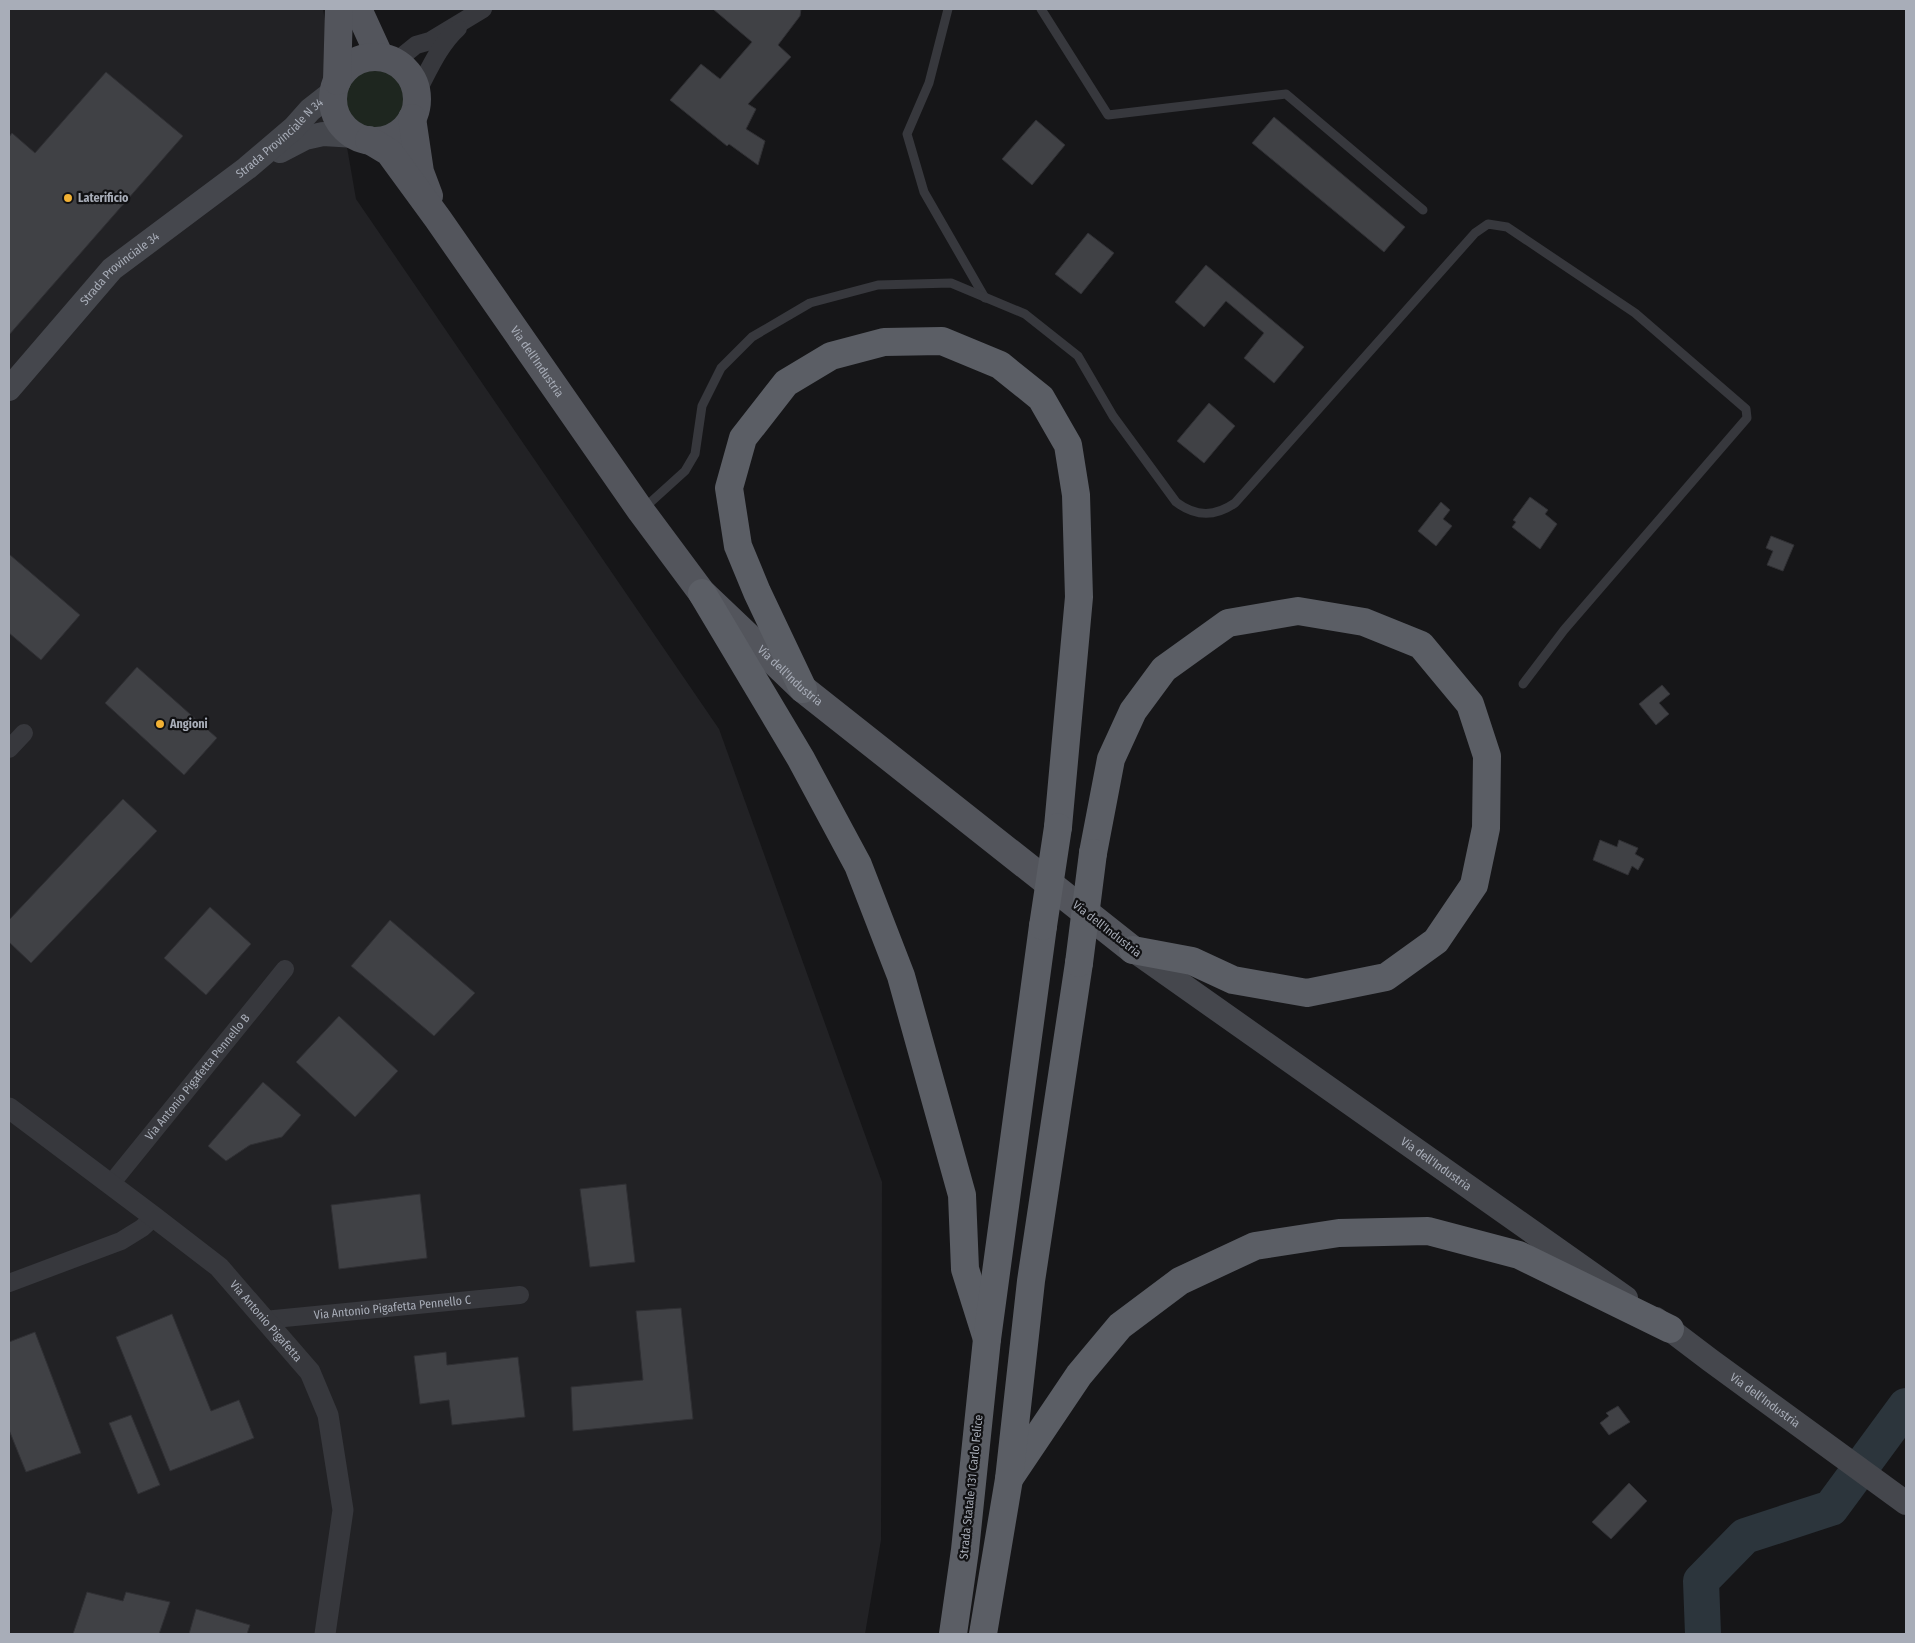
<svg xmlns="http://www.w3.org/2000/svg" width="1915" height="1643" viewBox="0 0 1915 1643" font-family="'Fira Sans Condensed',sans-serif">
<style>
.built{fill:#222225}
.green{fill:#1e261f}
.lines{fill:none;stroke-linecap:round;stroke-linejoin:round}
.river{stroke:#2c353c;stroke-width:36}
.building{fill:#404145;stroke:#303034}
.service{stroke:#37383d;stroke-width:9}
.minor{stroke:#37383d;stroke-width:18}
.tertiary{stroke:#37383d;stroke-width:21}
.secondary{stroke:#45474d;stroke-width:24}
.primary{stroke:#53555c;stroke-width:28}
.trunk{stroke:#5b5e65;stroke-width:28}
.trunk-bridge{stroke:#5b5e65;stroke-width:28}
.poi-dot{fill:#f2b134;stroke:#111113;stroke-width:2}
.labels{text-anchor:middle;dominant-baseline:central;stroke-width:4.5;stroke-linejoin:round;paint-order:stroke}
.street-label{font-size:12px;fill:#a8adb8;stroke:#111113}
.poi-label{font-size:12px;font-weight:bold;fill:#a8adb8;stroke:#111113;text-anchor:start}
</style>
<rect width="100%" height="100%" fill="#161618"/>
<polygon class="built" points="9,9 323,9 356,199 719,729 882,1182 881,1540 865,1634 9,1634"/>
<circle class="green" cx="374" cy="97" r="34"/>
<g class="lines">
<polyline class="river" points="1703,1634 1701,1581 1745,1536 1831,1508 1906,1406"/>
</g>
<g class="building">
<polygon points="713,9 801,9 800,16 778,45 791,57 748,104 756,109 746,129 765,141 758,165 729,144 727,146 670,100 701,64 720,79 752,42"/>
<polygon points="106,72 183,136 9,335 9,137 12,133 35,153"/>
<polygon points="1274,117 1405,227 1384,252 1252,143"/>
<polygon points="1036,120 1065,145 1032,185 1002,159"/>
<polygon points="1088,233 1114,253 1081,294 1055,274"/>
<polygon points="1206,265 1304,347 1274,383 1244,358 1264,333 1226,301 1204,327 1175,302"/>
<polygon points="1209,403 1235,426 1204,463 1177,441"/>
<polygon points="1530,497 1548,510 1545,514 1557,524 1540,549 1512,527 1516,522 1513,520"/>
<polygon points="1441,502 1450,510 1443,519 1452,526 1436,546 1418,531"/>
<polygon points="1771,536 1794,545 1783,571 1767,565 1773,551 1766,548"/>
<polygon points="9,554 80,615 41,660 9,633"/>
<polygon points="137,667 217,738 184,775 105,703"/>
<polygon points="1662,685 1670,694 1659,703 1669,714 1656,725 1639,704"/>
<polygon points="123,799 157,831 31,963 9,942 9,920"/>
<polygon points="1600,840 1617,847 1619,840 1638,848 1635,854 1644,859 1638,870 1632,866 1628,875 1593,860"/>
<polygon points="210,907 251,944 206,995 164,958"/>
<polygon points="390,920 475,993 434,1036 351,966"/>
<polygon points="339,1016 398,1071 355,1117 296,1062"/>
<polygon points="263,1082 301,1115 282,1137 250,1145 226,1161 208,1146"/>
<polygon points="626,1184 635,1262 590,1267 580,1189"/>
<polygon points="420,1194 427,1258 339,1269 331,1205"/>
<polygon points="681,1308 693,1419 573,1431 571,1387 643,1380 636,1311"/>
<polygon points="172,1314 211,1411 239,1400 254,1438 170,1471 116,1337"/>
<polygon points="35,1332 81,1453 26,1472 9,1430 9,1342"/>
<polygon points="446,1352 447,1365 518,1357 525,1417 452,1425 449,1400 420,1404 414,1356"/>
<polygon points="1618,1406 1630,1422 1609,1435 1600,1423 1609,1416 1606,1413"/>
<polygon points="131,1415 160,1485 138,1494 109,1423"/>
<polygon points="1629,1483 1647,1501 1611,1539 1592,1522"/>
<polygon points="87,1592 123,1601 126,1592 170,1602 159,1634 73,1634"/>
<polygon points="196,1609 250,1625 247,1634 189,1634"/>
</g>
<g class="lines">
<g class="service">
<polyline points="948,9 929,83 907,134 924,192 985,298"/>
<polyline points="1041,9 1108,115 1286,94 1423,210"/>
<path d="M643,509L685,471L695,454L702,406L721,368L752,337L810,303L878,285L951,283L1025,314L1078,356L1113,416L1176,502C1196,517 1215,517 1235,503L1475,233L1488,224L1507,227L1635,313L1746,409L1747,418L1564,630L1523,684"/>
</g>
<g class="minor">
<polyline points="395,62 416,45 430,41 483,9"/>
<path d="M416,94C428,72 439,45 458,28"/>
<polyline points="9,749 24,733"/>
<path id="s1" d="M110,1185L285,969"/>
<polyline points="9,1283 121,1241 142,1228 154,1217"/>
<path id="s2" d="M264,1320L520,1295"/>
</g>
<path class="tertiary" id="s3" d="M9,1108L154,1217L219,1267L310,1372L328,1415L343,1510L325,1634"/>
<g class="secondary">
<polyline points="280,151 305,138 323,134 356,136"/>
<path id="s4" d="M9,389L112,269L247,168L294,128L310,110L333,92"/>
<path id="s5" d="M1133,950L1626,1298"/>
<path id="s6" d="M1656,1319L1710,1360L1906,1503"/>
</g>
<g class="primary">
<polyline points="358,9 380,57"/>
<circle cx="375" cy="99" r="42"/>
<polyline points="337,81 339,9"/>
<polyline points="412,118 420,172 429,196"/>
<path id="s7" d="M369,140L389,152L438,219L641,511L702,593L803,689L1133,950"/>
</g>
<g class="trunk">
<polyline points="702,593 801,759 858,865 901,976 962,1195 965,1269 987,1339"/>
<polyline points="803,689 757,592 738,546 729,488 743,438 786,383 831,356 884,342 942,341 1000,365 1041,398 1068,445 1076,495 1079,597 1058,827"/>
<polyline points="1093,853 1111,759 1133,711 1164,669 1228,623 1298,611 1364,622 1421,645 1470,704 1487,756 1486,828 1474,885 1436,941 1386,977 1307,993 1233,980 1192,961 1133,950"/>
<polyline points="1009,1479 1079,1375 1120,1326 1180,1281 1255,1246 1339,1233 1428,1231 1519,1255 1670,1329"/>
<polyline points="953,1634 965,1550 987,1339 1043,926"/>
<polyline points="983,1634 1009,1479 1031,1281 1079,963"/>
</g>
<g class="trunk-bridge">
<polyline points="1043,926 1058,827"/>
<polyline points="1079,963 1093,853"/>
</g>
</g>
<g class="poi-dot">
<circle cx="68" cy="198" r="5"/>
<circle cx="160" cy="724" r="5"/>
</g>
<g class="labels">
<g class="street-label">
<text stroke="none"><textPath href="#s4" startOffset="371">Strada Provinciale N 34</textPath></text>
<text stroke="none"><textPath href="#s4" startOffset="164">Strada Provinciale 34</textPath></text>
<text stroke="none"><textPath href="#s7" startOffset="280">Via dell'Industria</textPath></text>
<text stroke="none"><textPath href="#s7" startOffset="685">Via dell'Industria</textPath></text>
<text transform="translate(1107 929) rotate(38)">Via dell'Industria</text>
<text stroke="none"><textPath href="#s1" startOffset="139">Via Antonio Pigafetta Pennello B</textPath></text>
<text stroke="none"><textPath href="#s5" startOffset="371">Via dell'Industria</textPath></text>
<text stroke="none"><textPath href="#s2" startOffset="129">Via Antonio Pigafetta Pennello C</textPath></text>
<text stroke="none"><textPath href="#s3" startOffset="335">Via Antonio Pigafetta</textPath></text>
<text stroke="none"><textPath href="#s6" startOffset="136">Via dell'Industria</textPath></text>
<text transform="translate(971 1487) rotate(-84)">Strada Statale 131 Carlo Felice</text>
</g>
<g class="poi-label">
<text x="78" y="198">Laterificio</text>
<text x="170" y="724">Angioni</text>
</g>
</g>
<rect width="1915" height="1643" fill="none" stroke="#a8adb8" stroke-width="20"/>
</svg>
